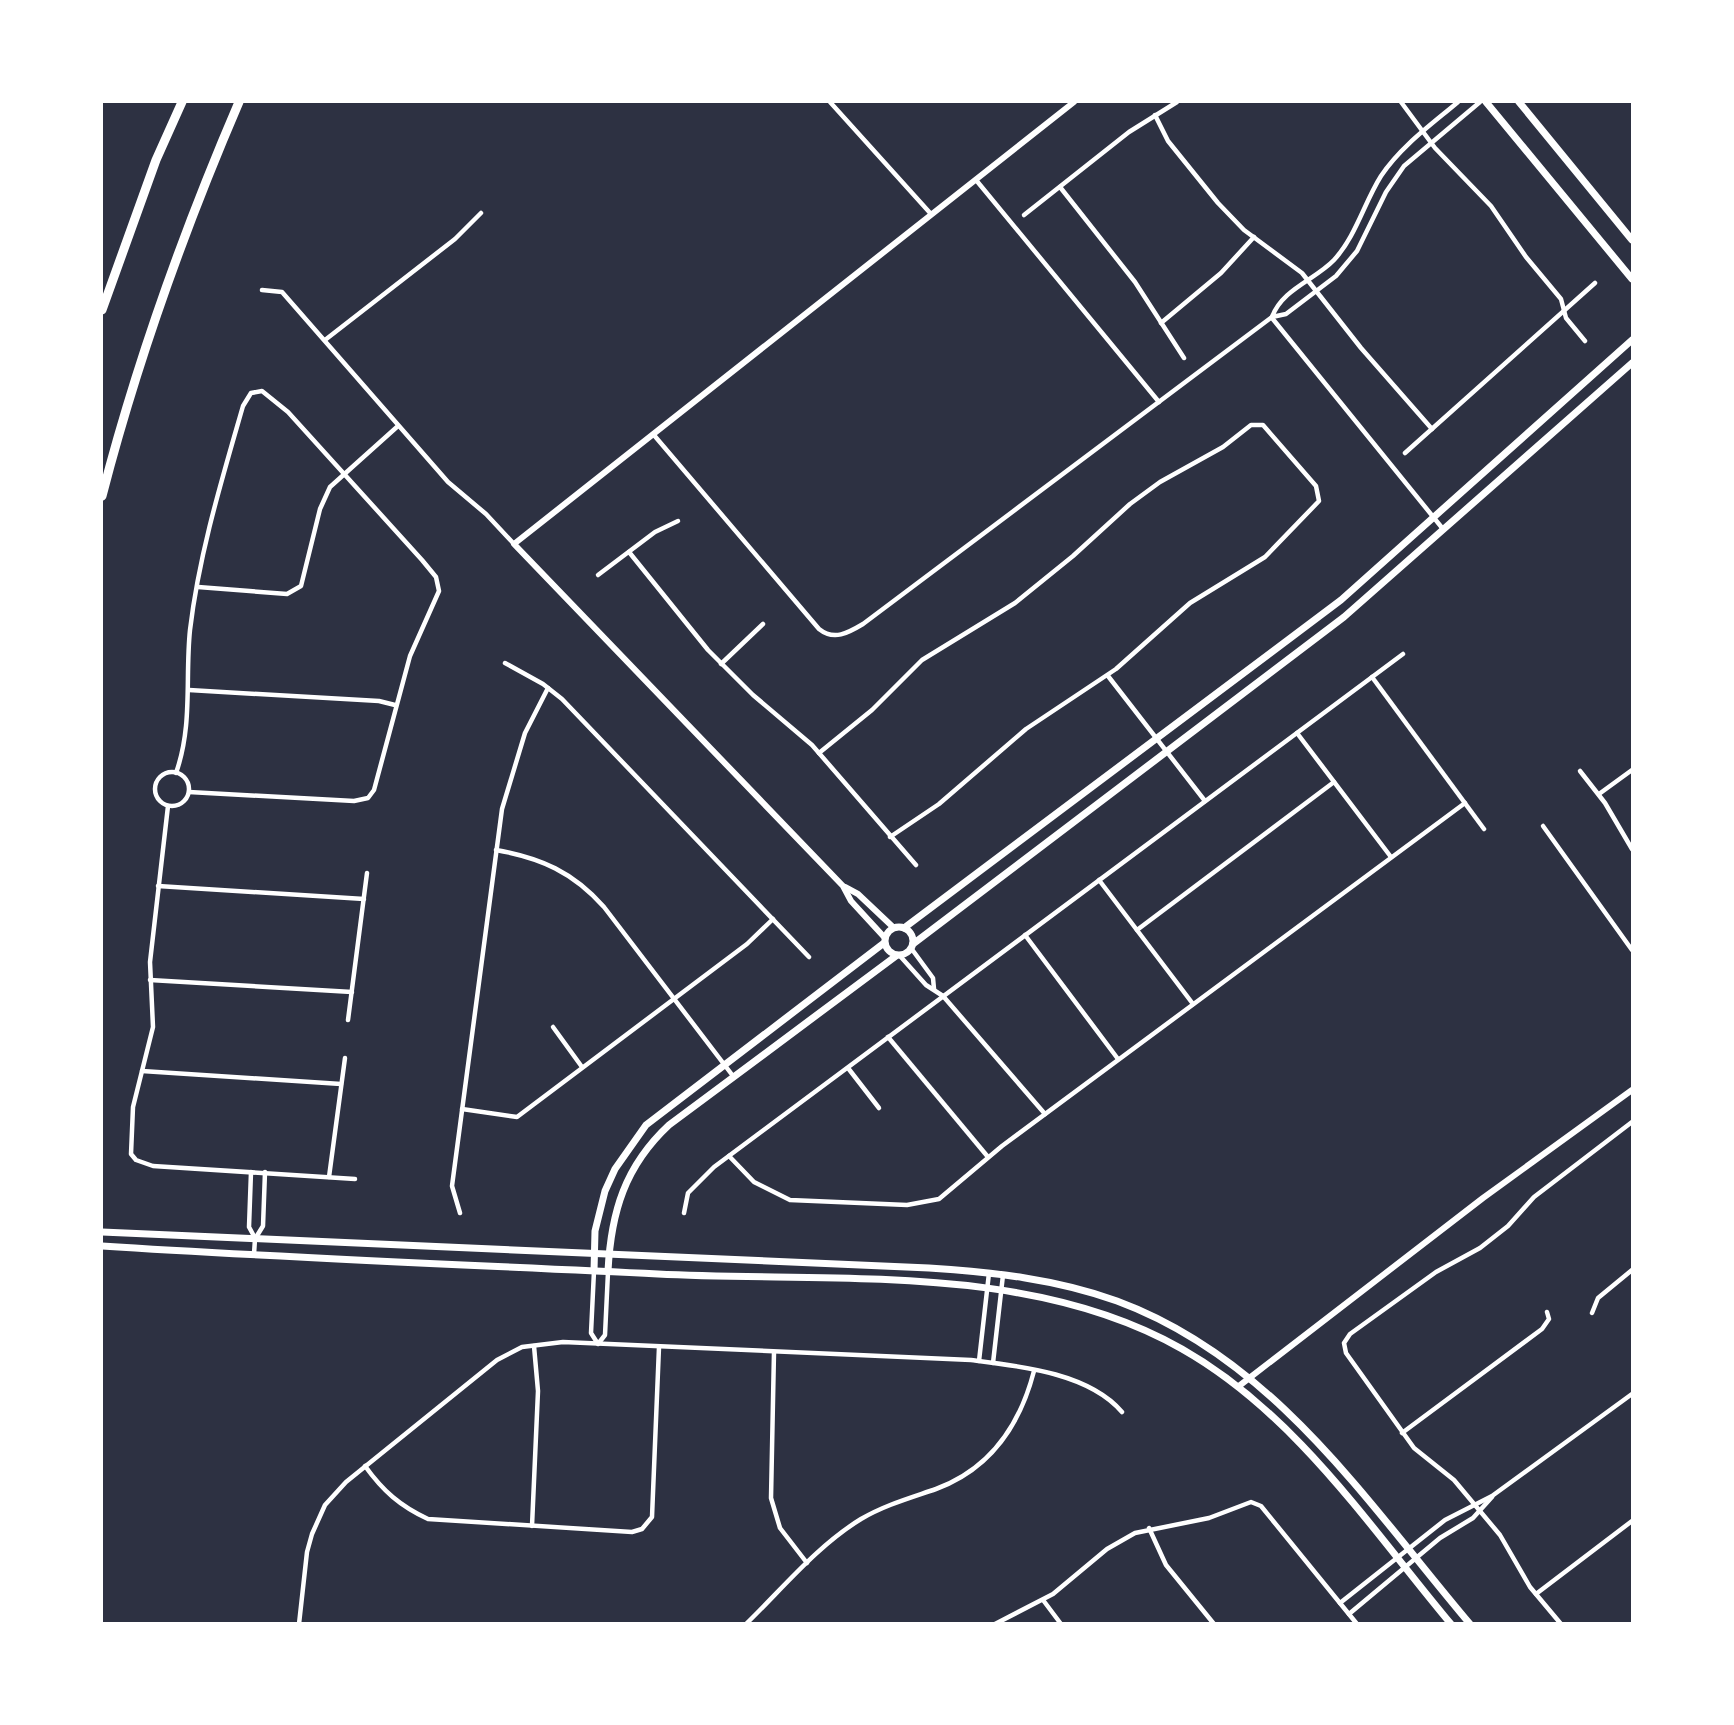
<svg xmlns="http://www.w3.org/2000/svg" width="1734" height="1725" viewBox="0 0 1734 1725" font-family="Helvetica,sans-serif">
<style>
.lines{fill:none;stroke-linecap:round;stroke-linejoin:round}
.minor{stroke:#fff;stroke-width:4.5}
.tertiary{stroke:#fff;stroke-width:6}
.secondary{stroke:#fff;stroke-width:7}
.motorway{stroke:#fff;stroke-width:9}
</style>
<rect width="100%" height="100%" fill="#2d3142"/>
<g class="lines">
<g class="minor">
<polyline points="830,102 931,214"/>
<polyline points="1401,102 1435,148 1491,206 1526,257 1561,299 1566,318 1585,341"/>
<polyline points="1155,115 1168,141 1218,203 1244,230 1302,273 1361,348 1432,429"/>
<polyline points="976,180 1159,402"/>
<polyline points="1060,187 1135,282 1184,358"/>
<polyline points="1024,215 1129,132 1177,102"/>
<polyline points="262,290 282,292 448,482 486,514 514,544"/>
<path d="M1272,317C1282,289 1315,280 1334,260C1356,236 1364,203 1381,176C1401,146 1432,124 1458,102"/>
<polyline points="1272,318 1443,529"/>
<polyline points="1161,323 1221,273 1254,237"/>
<polyline points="325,340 455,239 481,213"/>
<path d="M653,434L819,629C834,641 848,633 863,624L1272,317L1286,314L1336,276L1357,251L1386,192L1404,166L1480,102"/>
<polyline points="1405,453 1595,283"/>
<polyline points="629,552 708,650 753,695 812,745 916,865"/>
<polyline points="598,575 655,532 678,521"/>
<polyline points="198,587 287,594 301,586 320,509 330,487 398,426"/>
<polyline points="505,663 543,684 562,699 809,957"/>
<polyline points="721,664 763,624"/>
<polyline points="1108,676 1205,801"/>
<polyline points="1372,677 1484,829"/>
<polyline points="189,690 379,701 395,705"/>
<polyline points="1297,733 1391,857"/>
<polyline points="819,753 872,710 922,660 1015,603 1073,556 1130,504 1160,482 1223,447 1251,425 1263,425 1316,486 1319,501 1265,557 1190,603 1116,669 1026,729 939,804 890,837"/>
<polyline points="1580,771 1605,803 1632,849"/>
<circle cx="172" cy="789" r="17"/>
<path d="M176,773C193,725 185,678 190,630C199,554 222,479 243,406L251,393L262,391L288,412L422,560L436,577L439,591L410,656L374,790L368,798L354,801L189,792"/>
<polyline points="1599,794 1632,770"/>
<polyline points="168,806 150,962 153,1027 133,1107 131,1154 136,1160 153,1166 355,1179"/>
<polyline points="1543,826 1632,950"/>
<path d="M496,850C541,858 573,872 604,907L733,1076"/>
<polyline points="1099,880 1193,1004"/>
<polyline points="158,886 364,899"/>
<polyline points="1137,930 1334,782"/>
<polyline points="1025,935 1118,1059"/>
<polyline points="911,948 933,978 934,989"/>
<polyline points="900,956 926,985 943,996 1045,1114"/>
<polyline points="150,980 352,992"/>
<polyline points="348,1020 367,873"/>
<polyline points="553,1027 582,1067"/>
<polyline points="888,1037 988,1157"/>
<polyline points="848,1068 879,1108"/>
<polyline points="142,1071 341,1084"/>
<polyline points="462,1109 517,1117 747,944 773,919"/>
<polyline points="729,1156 754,1182 790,1200 907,1205 939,1199 1002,1146 1465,803"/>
<polyline points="251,1172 249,1227 255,1238"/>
<polyline points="329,1177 345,1058"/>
<polyline points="460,1213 452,1186 502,809 525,733 548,688"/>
<polyline points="684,1213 688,1193 714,1167 1403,654"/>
<polyline points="254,1254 255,1239 263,1226 265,1172"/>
<polyline points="594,1271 591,1333 598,1344 605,1335 608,1272"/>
<polyline points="1592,1313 1598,1298 1632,1270"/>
<polyline points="774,1352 771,1498 780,1528 807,1563"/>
<polyline points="979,1361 989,1273"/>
<polyline points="993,1363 1003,1275"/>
<polyline points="1402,1433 1542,1329 1549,1319 1547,1312"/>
<path d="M365,1466C383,1491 400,1506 428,1519L632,1532L642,1529L652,1517L659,1347"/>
<polyline points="532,1526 538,1391 534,1346"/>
<polyline points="1149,1528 1166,1565 1214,1624"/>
<polyline points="1536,1594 1632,1521"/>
<polyline points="1043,1600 1061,1624"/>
<polyline points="1340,1603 1445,1520 1492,1496 1632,1394"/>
<polyline points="1349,1614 1440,1538 1473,1518 1492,1497"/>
<path d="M299,1624L307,1552L312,1534L325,1505L346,1482L497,1360L522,1347L563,1342L971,1360C1020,1366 1089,1373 1122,1412"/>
<path d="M746,1624C783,1588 817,1546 861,1519C885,1505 910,1498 936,1489C990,1469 1020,1425 1034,1371"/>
<polyline points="995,1624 1053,1594 1107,1549 1135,1533 1209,1518 1251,1502 1261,1506 1357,1624"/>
<polyline points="1561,1624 1530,1587 1500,1535 1454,1480 1414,1448 1346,1353 1344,1343 1350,1334 1436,1272 1480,1248 1508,1226 1534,1197 1632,1122"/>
</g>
<g class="tertiary">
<polyline points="845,887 858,894 894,928"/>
<polyline points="885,938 851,901 843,886 514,544 1074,102"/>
<polyline points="1239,1386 1483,1198 1632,1090"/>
</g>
<g class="secondary">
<polyline points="1486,102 1632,279"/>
<polyline points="1519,102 1632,240"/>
<circle cx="899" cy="941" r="14"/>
<polyline points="904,928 1341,600 1632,340"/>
<polyline points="913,944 1344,617 1632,363"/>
<path d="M102,1232L929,1268C992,1272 1056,1279 1117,1301C1274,1359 1366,1501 1470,1624"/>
<path d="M102,1246C287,1258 473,1265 658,1274C830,1283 1028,1261 1182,1349C1295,1413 1369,1526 1451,1624"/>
<polyline points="594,1271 595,1231 605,1191 615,1169 646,1125 884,943"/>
<path d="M608,1271C611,1212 625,1166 669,1125L896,956"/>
</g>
<g class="motorway">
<polyline points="102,310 156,160 182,102"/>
<path d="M102,496C137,361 184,230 239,102"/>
</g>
</g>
<rect width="1734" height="1725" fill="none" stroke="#ffffff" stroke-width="206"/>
</svg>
